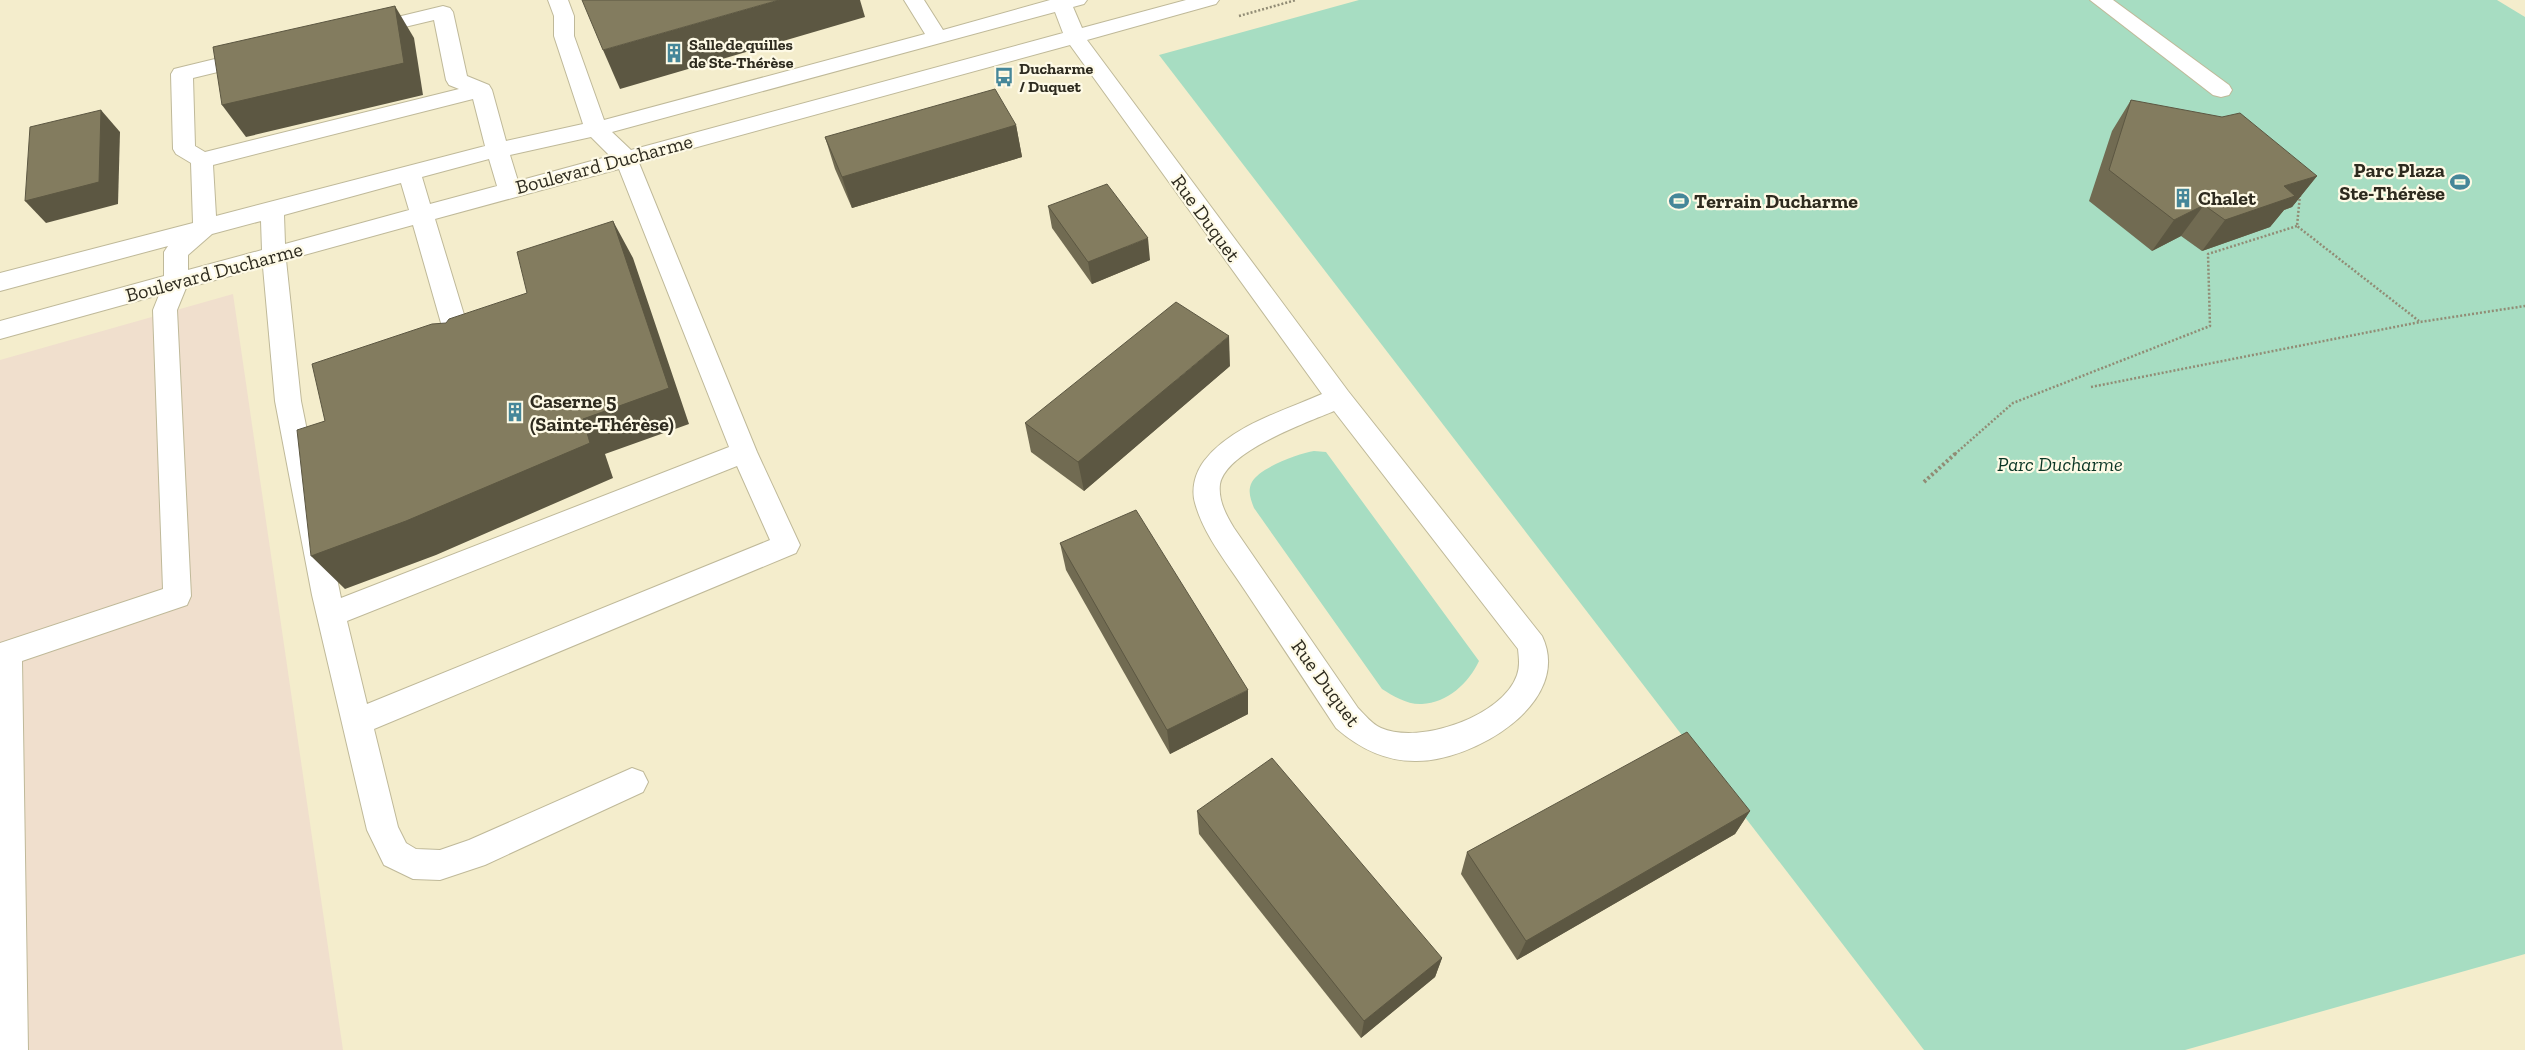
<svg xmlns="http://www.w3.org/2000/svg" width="2525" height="1050" viewBox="0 0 2525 1050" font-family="'Zilla Slab',serif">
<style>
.industrial{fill:#f0dfcd}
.green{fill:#a7ddc2}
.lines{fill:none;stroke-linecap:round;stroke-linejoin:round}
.minor-casing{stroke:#bfb999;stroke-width:2}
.path-far1{stroke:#918c75;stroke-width:2.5;stroke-dasharray:2 2;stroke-linecap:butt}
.path{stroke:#918c75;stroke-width:4;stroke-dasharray:2.5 2.5;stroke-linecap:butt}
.minor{fill:#fff;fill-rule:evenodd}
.wall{fill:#716b52}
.shaded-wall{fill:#5c5742}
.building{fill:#837c5f;stroke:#5c5742}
.labels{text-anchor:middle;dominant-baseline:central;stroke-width:4.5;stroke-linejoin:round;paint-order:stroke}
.far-poi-label{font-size:16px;font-weight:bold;fill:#2e2b1f;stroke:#fefae6;text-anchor:start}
.street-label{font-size:20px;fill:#2e2b1f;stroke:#fefae6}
.poi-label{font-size:20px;font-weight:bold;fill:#2e2b1f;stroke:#fefae6;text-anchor:start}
.park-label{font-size:20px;font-style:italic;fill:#093524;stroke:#fefae6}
</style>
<rect width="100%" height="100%" fill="#f4edcc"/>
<polygon class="industrial" points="233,294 343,1050 0,1050 0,360"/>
<g class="green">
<polygon points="1359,0 2497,0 2525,17 2525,954 2185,1050 1924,1050 1159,55"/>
<path d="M1314,451L1326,452L1479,661C1469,683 1447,703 1422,704C1408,705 1393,696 1382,689L1254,508C1251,500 1247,491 1252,482C1259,468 1299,453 1314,451Z"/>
</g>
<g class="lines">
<defs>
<g id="minor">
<path d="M548,0H568L574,16V36L604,120L925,34L904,0H924L943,30L1050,0H1087L1084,4L1073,7L1082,28L1186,0H1219L1216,4L1087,40L1348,391L1542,636C1574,703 1472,762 1415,761C1384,761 1359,748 1336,728C1306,682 1276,637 1246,592C1228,564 1204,536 1195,503C1191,489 1195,473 1204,461C1231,426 1283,411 1322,394L1070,45L639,163L757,452L800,545L796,553L374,729L398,827L406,843L416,849L440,850L469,840L632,768L643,772L648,782L643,792L485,865L440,880L413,879L384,865L367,830L312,595L275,401L263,267L186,288L177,310L191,596L187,605L22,661L28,1050H0V643L163,589L153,310L159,295L0,339V321L164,276V252L168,246L0,291V273L193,223L191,163L176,154L173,149L171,74L174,69L182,67L252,50L259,52L262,57L259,62L193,78L195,146L205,152L459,89L449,85L446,80L434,20L367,36L360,34L357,30L360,26L443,6L450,8L453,12L467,76L489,85L492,90L506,141L583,124L554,36V16ZM1055,12L1063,33L631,150L612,132ZM473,99L485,146L216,216L213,165ZM591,137L610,156L518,181L510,155ZM489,159L497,186L430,204L422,177ZM619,169L729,447L341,598L301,401L286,260L413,225L449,351L453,358L462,360L471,358L475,351L435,219ZM401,183L409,210L285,244L284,215ZM261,221L262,250L188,270V255L212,234ZM1334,411L1518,649C1519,659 1520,666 1517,675C1503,716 1420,745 1381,728C1372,724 1365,715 1358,708L1234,528C1226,515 1218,500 1220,484C1226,451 1306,423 1334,411ZM737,466L770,540L367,704L347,621Z"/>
<polygon points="2090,0 2113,0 2229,85 2232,90 2229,95 2221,97 2213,95"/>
</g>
</defs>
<use href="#minor" class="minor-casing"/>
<g class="path-far1">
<polyline points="1239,16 1296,0"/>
<polyline points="2300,195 2297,226 2419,321"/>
<polyline points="2091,387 2420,322 2525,306"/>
<polyline points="1955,454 2013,403 2210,326 2208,254 2297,226"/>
</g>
<polyline class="path" points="1924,482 1956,453"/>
<use href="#minor" class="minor"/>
</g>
<g class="wall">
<polygon points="2131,100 2317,176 2292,207 2284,210 2270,227 2202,251 2181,236 2152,251 2089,201 2112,131"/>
<polygon points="1016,125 1022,157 852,208 835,169 825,137"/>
<polygon points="1048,206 1150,260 1092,284 1052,228"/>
<polygon points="1230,366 1084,491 1031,452 1025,423"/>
<polygon points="1060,543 1248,714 1170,754 1066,570"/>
<polygon points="1197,811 1442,958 1435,977 1361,1038 1199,834"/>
<polygon points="1750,811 1735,834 1517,960 1461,874 1467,852"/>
</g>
<g class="shaded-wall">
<polygon points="779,0 860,0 865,17 620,89 603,50"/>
<polygon points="395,6 414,38 423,95 246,137 222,105"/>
<polygon points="101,110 120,132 118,204 46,223 25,201"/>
<polygon points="1016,125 1022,157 852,208 842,177"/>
<polygon points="2317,176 2292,207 2284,210 2270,227 2202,251 2225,220 2284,186"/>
<polygon points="2204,205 2181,236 2152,251 2174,220"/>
<polygon points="613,221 633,258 689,424 605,454 613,478 436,555 345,589 311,556 583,419"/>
<polygon points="1148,238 1150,260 1092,284 1088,262"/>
<polygon points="1229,336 1230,366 1084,491 1078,462"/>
<polygon points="1248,690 1248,714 1170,754 1167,730"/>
<polygon points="1750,811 1735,834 1517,960 1526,941"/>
<polygon points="1442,958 1435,977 1361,1038 1364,1021"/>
</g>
<g class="building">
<polygon points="582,0 779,0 603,50"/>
<polygon points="395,6 404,63 222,105 213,47"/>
<polygon points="995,89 1016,125 842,177 825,137"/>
<polygon points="2131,100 2222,117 2240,113 2317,176 2284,186 2295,196 2225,220 2204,205 2174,220 2109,170"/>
<polygon points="101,110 99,182 25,201 30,127"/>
<polygon points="1107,184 1148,238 1088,262 1048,206"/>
<polygon points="613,221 669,388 583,419 590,443 406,521 311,556 297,430 325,421 312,364 432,324 446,323 449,319 527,293 517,252"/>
<polygon points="1176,302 1229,336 1078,462 1025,423"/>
<polygon points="1136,510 1248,690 1167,730 1060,543"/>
<polygon points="1687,732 1750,811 1526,941 1467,852"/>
<polygon points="1272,758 1442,958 1364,1021 1197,811"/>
</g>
<defs>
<symbol id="building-bare" viewBox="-9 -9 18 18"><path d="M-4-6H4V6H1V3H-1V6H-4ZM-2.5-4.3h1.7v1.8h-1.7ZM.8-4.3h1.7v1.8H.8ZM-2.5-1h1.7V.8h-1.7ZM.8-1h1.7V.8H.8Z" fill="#468799" stroke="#fefae6" stroke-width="2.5" paint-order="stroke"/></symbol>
<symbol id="bus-bare" viewBox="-9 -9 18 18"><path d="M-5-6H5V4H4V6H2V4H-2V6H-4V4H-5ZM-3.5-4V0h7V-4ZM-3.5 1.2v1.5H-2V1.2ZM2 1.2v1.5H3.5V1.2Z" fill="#468799" stroke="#fefae6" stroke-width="2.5" paint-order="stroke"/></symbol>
<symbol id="stadium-bare" viewBox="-9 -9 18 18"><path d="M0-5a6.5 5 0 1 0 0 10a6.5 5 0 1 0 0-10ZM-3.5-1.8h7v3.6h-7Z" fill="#468799" stroke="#fefae6" stroke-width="2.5" paint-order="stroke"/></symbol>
</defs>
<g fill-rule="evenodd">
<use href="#building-bare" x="660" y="39" width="28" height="28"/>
<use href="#bus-bare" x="990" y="63" width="28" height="28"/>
<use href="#stadium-bare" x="2446" y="168" width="28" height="28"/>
<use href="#building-bare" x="2169" y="184" width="28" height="28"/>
<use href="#stadium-bare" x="1665" y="187" width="28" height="28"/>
<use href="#building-bare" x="501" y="398" width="28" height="28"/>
</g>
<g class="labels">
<g class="far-poi-label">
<text x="689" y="44">Salle de quilles<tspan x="689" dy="18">de Ste-Thérèse</tspan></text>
<text x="1019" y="68">Ducharme<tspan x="1019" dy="18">/ Duquet</tspan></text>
</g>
<g class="street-label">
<text transform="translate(604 164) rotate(-15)">Boulevard Ducharme</text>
<text transform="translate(1206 218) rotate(54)">Rue Duquet</text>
<text transform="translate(214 272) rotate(-15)">Boulevard Ducharme</text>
<text transform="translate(1326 683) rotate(54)">Rue Duquet</text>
</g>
<g class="poi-label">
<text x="2445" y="170" text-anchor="end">Parc Plaza<tspan x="2445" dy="23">Ste-Thérèse</tspan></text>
<text x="2198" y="198">Chalet</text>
<text x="1694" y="201">Terrain Ducharme</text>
<text x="530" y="401">Caserne 5<tspan x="530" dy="23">(Sainte-Thérèse)</tspan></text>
</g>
<g class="park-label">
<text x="2060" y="464">Parc Ducharme</text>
</g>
</g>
</svg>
